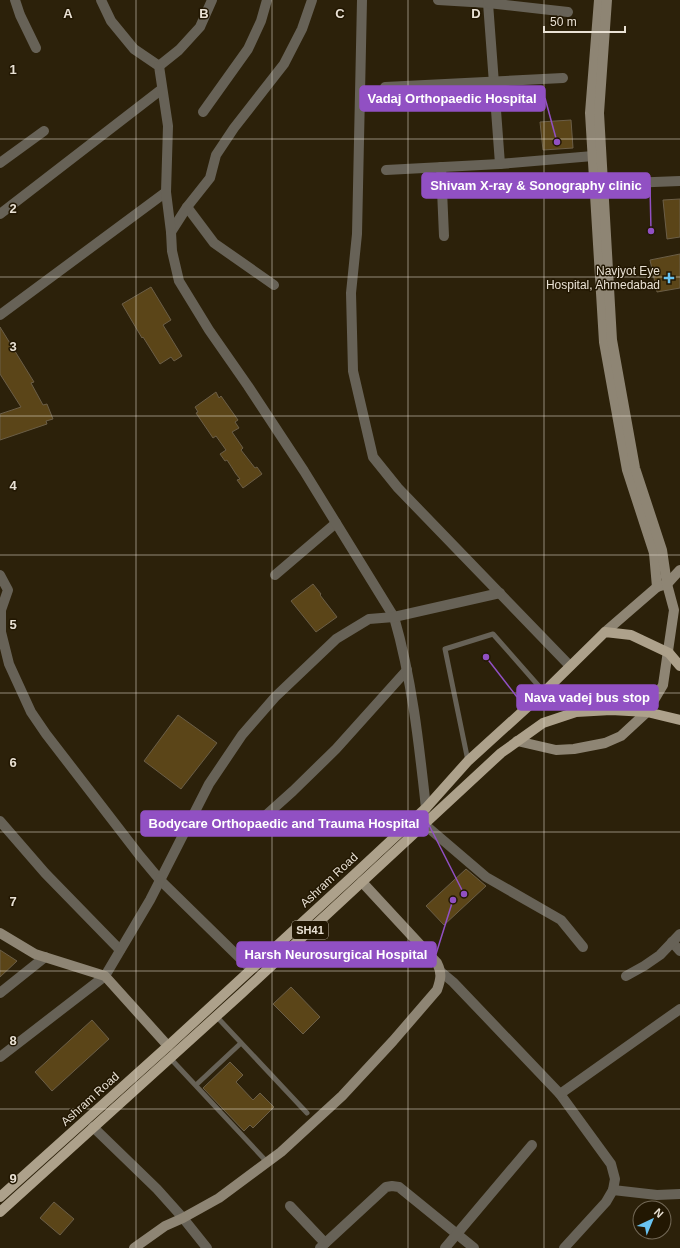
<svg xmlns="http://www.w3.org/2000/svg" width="680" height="1248" viewBox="0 0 680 1248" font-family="Helvetica,sans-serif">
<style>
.building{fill:#5b4518;stroke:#6b5e47}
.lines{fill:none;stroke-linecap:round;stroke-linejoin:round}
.service{stroke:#676257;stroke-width:5}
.minor{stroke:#676257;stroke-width:10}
.tertiary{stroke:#676257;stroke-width:10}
.secondary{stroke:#8e8574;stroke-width:10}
.primary{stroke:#ada18b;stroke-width:10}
.grid{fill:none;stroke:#e9e1d4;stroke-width:1;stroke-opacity:0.55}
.poi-dot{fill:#69c3f1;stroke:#221702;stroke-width:1.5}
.labels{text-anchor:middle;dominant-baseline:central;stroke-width:3;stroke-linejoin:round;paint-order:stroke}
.shield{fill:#221702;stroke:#ada495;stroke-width:1}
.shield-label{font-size:11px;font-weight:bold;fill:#e9e1d4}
.poi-label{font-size:12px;fill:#e9e1d4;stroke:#221702;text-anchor:end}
.street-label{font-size:12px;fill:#e9e1d4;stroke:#221702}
.grid-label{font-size:13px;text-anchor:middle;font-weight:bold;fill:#e9e1d4;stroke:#221702;stroke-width:3;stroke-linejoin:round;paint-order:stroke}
.leader{fill:none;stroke:#9150c3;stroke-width:1.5}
.callout-dot{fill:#9150c3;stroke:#221702;stroke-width:1.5}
.callout{fill:#9150c3;stroke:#9150c3;stroke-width:1.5}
.callout-label{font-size:13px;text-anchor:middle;font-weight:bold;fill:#fff}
</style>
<rect width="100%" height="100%" fill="#2c210a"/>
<g class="building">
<polygon points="571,120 573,148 543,150 540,122"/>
<polygon points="680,199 680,237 667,239 663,200"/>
<polygon points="680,254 680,288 657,292 650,260"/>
<polygon points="151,287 171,320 163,325 182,356 174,361 171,357 160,364 143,337 142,338 122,304"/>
<polygon points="0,327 34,382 31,383 43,405 47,404 53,419 46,421 47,424 0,440 0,414 21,407 0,374"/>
<polygon points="216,392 219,398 221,396 238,420 235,422 239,428 232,432 243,448 241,450 255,468 257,467 262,474 243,488 237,480 240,479 236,474 227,460 225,461 220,454 226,450 216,436 213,438 196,413 198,412 195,407"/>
<polygon points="313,584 321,594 320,595 337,617 316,632 291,601"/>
<polygon points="178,715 217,743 181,789 144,761"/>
<polygon points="466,869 486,886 444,925 426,906"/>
<polygon points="0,950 17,961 0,977"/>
<polygon points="291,987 320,1017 303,1034 273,1004"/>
<polygon points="92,1020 109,1039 52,1091 35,1072"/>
<polygon points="230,1062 243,1075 236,1082 253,1100 260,1093 274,1107 253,1128 250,1125 244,1131 203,1088"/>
<polygon points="54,1202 74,1219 60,1235 40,1218"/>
</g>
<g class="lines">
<g class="service">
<polyline points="468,761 445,649 493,634 544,692"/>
<polyline points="216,1016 307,1113"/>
<polyline points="170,1058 267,1162"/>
<polyline points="196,1085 241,1043"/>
</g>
<g class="minor">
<polyline points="15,0 20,15 36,48"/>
<polyline points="438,0 488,3 500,164"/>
<polyline points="488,3 568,12"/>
<polyline points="385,87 563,78"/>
<polyline points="203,112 248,49 261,21 267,0"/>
<polyline points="0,163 44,131"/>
<polyline points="441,167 444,236"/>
<polyline points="386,170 500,164 593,156"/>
<polyline points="603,184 680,181"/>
<polyline points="187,207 214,243 274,285"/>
<polyline points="0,214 162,89"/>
<polyline points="171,232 187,207 210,178 216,155 234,128 284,64 302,29 312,0"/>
<polyline points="0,315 166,192"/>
<polyline points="0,575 8,590 1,610 1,632 9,664 31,712 46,734 140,856 160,880 251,969"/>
<polyline points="275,575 336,523"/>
<polyline points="264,817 293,791 336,749 407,670"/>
<polyline points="0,821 45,873 120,950"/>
<polyline points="424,824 486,877 561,920 583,947"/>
<polyline points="672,942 680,951"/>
<polyline points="626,976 644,966 660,955 680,934"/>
<polyline points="0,993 45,957"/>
<polyline points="613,1190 657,1195 680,1194"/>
<polyline points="290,1206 325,1243"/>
<polyline points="320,1248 386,1187 392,1186 399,1187 474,1248"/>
<polyline points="445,1248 532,1145"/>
</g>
<g class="tertiary">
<path d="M101,0L111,21L134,49L159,66L168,126L166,192L171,232L172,251L179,281L209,330L248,386L304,471L394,617C412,679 419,744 426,808"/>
<polyline points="362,0 357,234 351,293 353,371 373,457 398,488 570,666"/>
<polyline points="159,66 179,50 200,27 212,0"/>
<polyline points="441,972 453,982 560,1094 611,1164 615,1179 613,1190 606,1202 564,1248"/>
<polyline points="0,1057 105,976 150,900 209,784 242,735 276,696 336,639 369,619 394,617 500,593"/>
<polyline points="560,1094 680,1009"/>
<polyline points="93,1127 157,1189 183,1218 207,1248"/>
</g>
<g class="secondary">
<polyline points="599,0 590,113 604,342 627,470 654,553 657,587"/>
<polyline points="605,632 657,587 667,584 680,570"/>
<polyline points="517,741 556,750 574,749 605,743 621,736 647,712 663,685 674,610 667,584 662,550 635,468 612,340 599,113 607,0"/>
<polyline points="0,933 35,954 105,976 168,1046"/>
<path d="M134,1248L165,1226L183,1218L219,1198L281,1152L342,1096L393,1041L437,990C441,979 442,973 437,963L362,882"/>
</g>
<g class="primary">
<polyline points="0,1197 168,1046 355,874 426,808 468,761 544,692 605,632 631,635 669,653 680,666"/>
<polyline points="0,1212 242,993 501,753 543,723 576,712 611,710 647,712 680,720"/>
</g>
</g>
<path class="grid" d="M136,0V1248M272,0V1248M408,0V1248M544,0V1248M0,139H680M0,277H680M0,416H680M0,555H680M0,693H680M0,832H680M0,971H680M0,1109H680"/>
<path class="poi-dot" d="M667 272h4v4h4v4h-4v4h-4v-4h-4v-4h4z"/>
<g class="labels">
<rect class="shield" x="292" y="921" width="36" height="18" rx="3"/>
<g class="shield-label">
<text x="310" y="930">SH41</text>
</g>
<g class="poi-label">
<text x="660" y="271">Navjyot Eye<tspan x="660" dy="14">Hospital, Ahmedabad</tspan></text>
</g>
<g class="street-label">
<text transform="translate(329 880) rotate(-43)">Ashram Road</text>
<text transform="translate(90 1099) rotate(-42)">Ashram Road</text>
</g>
</g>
<g class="grid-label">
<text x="68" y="18">A</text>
<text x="204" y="18">B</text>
<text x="340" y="18">C</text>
<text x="476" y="18">D</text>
<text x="13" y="74">1</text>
<text x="13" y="213">2</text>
<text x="13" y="351">3</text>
<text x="13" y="490">4</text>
<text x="13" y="629">5</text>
<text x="13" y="767">6</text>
<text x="13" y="906">7</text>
<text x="13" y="1045">8</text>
<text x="13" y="1183">9</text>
</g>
<path class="leader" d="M557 142L545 98M651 231L650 185M486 657L517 697M464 894L428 823M453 900L436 954"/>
<g class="callout-dot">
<circle cx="557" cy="142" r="4"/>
<circle cx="651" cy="231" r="4"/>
<circle cx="486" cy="657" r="4"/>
<circle cx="464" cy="894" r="4"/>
<circle cx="453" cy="900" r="4"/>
</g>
<g class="callout">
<rect x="360" y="86" width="185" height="25" rx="4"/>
<rect x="422" y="173" width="228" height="25" rx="4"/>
<rect x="517" y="685" width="141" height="25" rx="4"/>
<rect x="141" y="811" width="287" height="25" rx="4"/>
<rect x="237" y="942" width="199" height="25" rx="4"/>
</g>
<g class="callout-label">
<text x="452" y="103">Vadaj Orthopaedic Hospital</text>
<text x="536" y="190">Shivam X-ray &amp; Sonography clinic</text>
<text x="587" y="702">Nava vadej bus stop</text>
<text x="284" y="828">Bodycare Orthopaedic and Trauma Hospital</text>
<text x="336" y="959">Harsh Neurosurgical Hospital</text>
</g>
<g transform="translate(652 1220) rotate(44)"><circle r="19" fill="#221702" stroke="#726856"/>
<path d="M0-3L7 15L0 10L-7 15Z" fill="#69c3f1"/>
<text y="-6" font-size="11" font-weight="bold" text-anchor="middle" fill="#e9e1d4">N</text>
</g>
<path d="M544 26v6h81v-6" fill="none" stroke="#e9e1d4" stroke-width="2"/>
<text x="550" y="26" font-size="12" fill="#e9e1d4" stroke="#221702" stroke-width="3" paint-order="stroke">50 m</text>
</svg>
